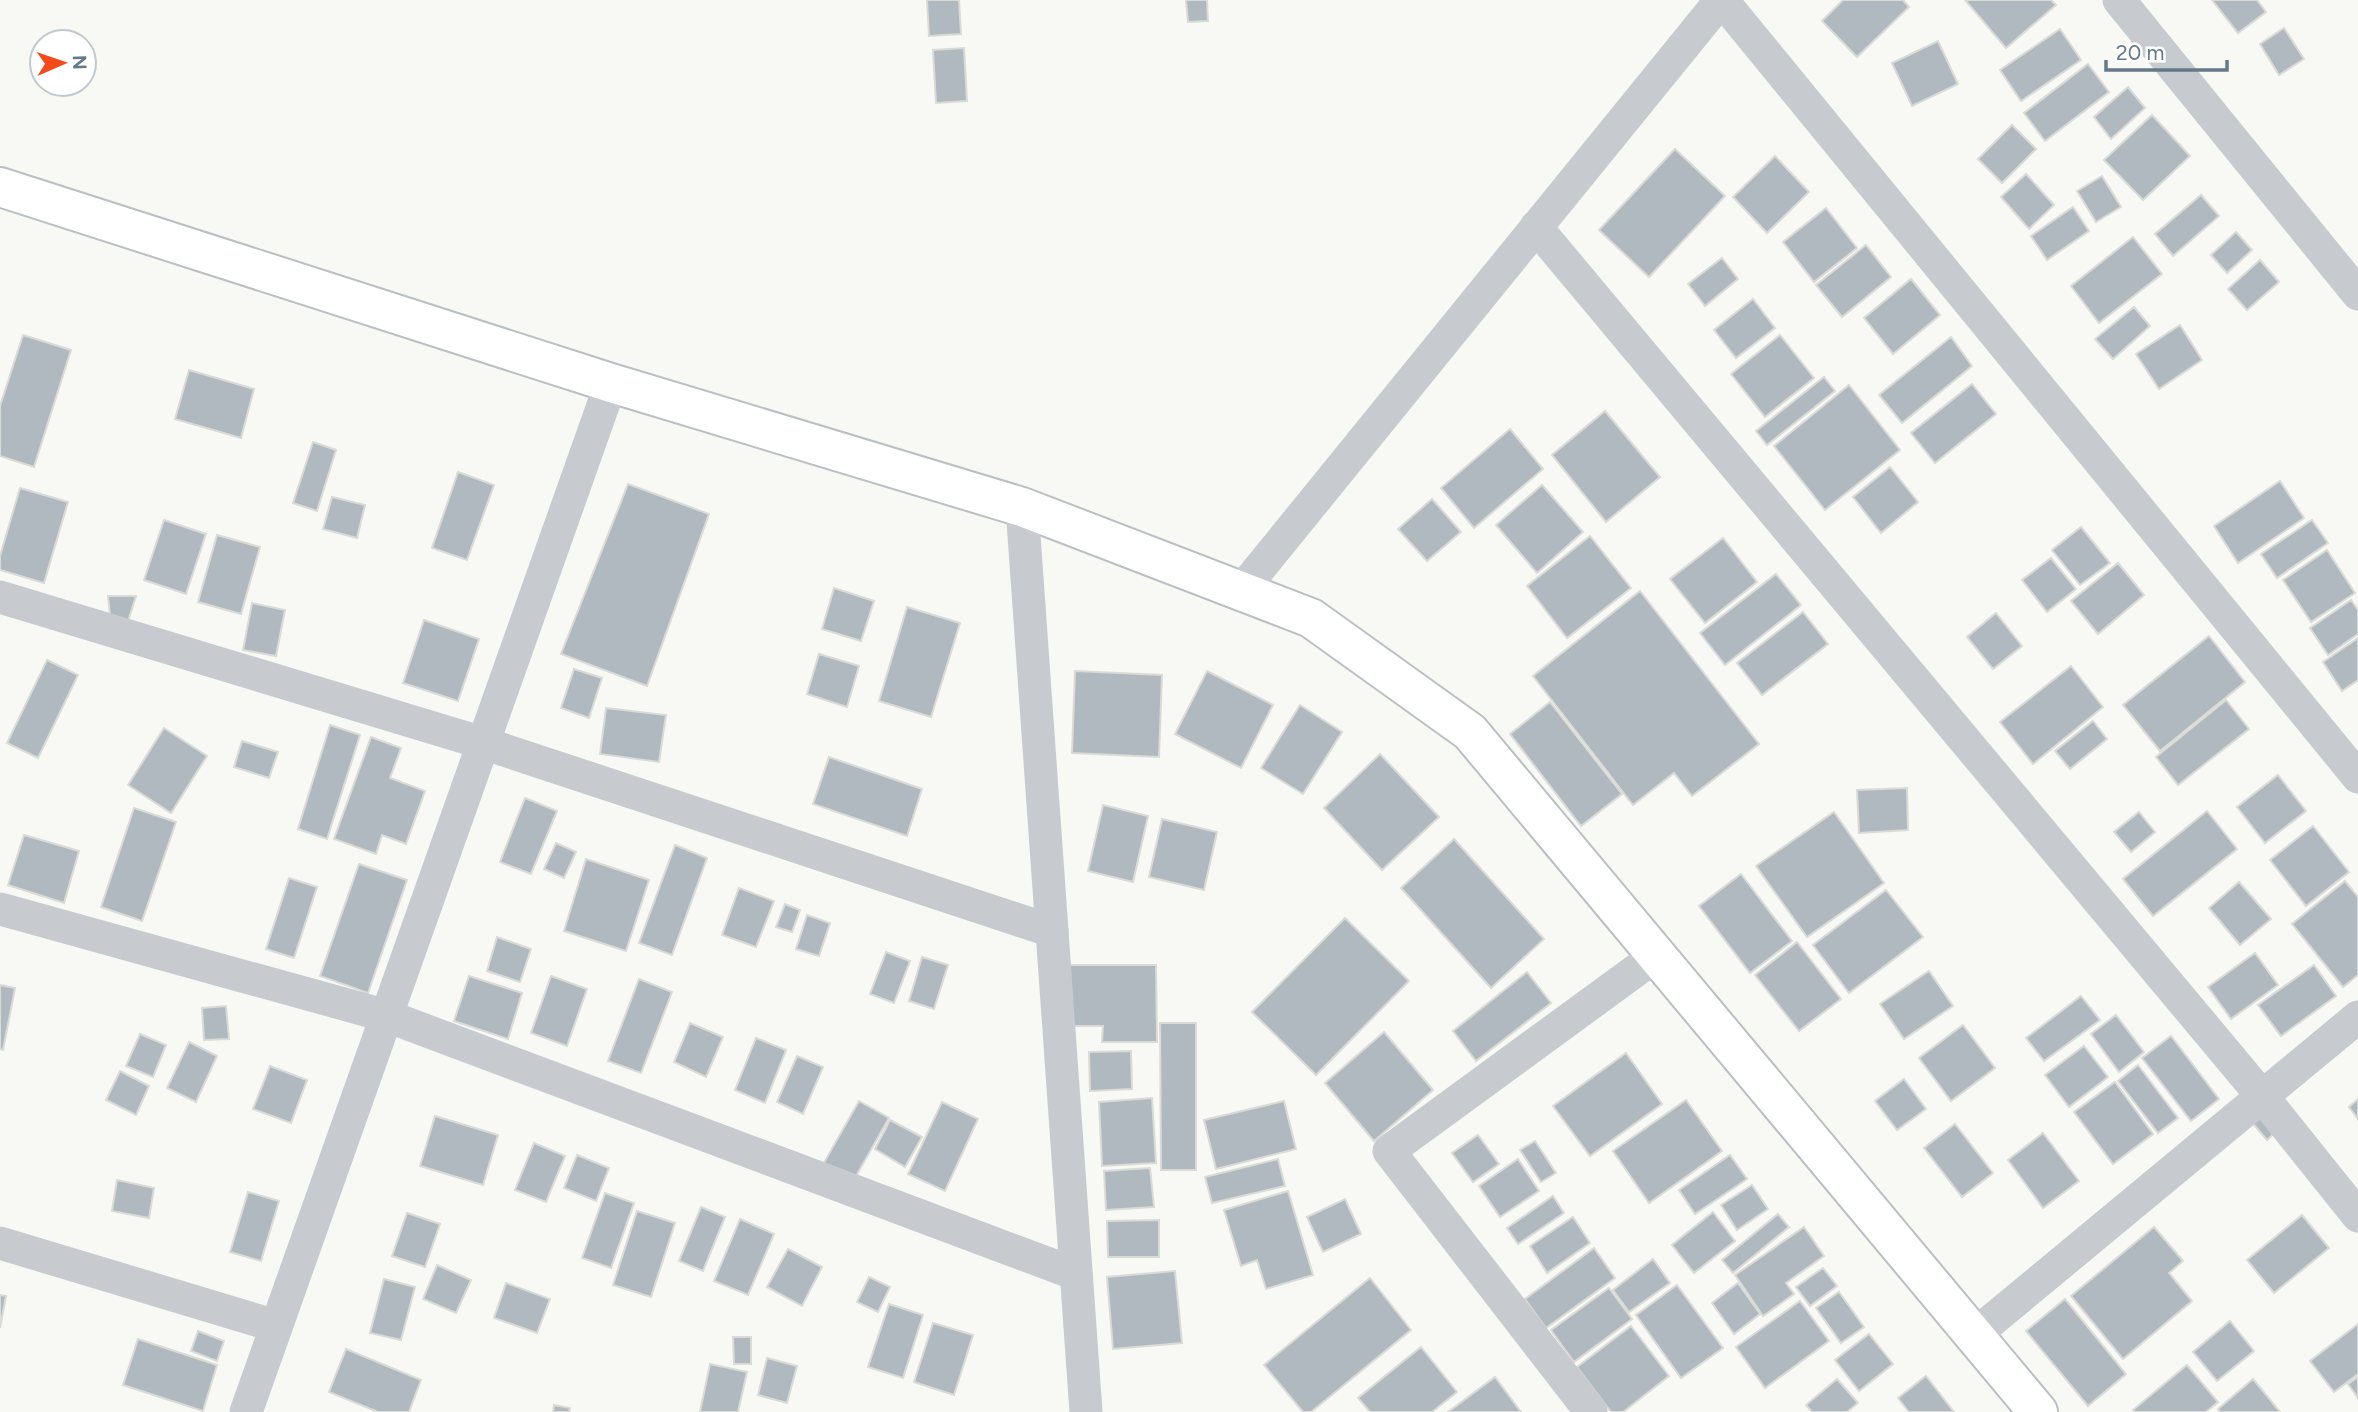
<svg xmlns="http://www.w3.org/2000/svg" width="2358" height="1412" viewBox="0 0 2358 1412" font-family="Figtree,sans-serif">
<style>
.building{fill:#b0b9bf;stroke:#dadad7;stroke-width:2}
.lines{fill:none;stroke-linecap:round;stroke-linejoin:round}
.secondary-casing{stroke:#b9bfc3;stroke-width:42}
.minor{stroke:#c7cbcf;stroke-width:33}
.secondary{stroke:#fff;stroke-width:38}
</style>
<rect width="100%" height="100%" fill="#f8f8f5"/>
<g class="building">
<polygon points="927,0 959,0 961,34 929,36"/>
<polygon points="1186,0 1207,0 1208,21 1188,22"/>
<polygon points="1843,0 1903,0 1909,7 1857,57 1822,21"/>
<polygon points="1965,0 2051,0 2056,5 2006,48"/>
<polygon points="2212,0 2257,0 2266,12 2238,33"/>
<polygon points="2284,28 2304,59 2279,75 2260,44"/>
<polygon points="2060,29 2081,60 2021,101 2000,70"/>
<polygon points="1938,41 1958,84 1912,106 1892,63"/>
<polygon points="964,48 967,101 936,103 933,50"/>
<polygon points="2088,64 2109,92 2045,141 2024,113"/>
<polygon points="2128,87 2145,108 2111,139 2094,117"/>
<polygon points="2152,115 2190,156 2143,200 2104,160"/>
<polygon points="2012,125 2036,149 2002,183 1978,159"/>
<polygon points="1675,149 1725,196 1649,277 1599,230"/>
<polygon points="1775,156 1809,192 1767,233 1733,197"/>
<polygon points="2026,174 2054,205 2029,229 2001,197"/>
<polygon points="2102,176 2121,207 2096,222 2077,191"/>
<polygon points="2201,195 2219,216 2173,256 2155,234"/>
<polygon points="2073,207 2089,231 2047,260 2031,236"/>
<polygon points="1826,208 1857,248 1814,282 1783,242"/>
<polygon points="2236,232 2252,250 2227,273 2211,255"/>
<polygon points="2133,237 2162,274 2099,323 2071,286"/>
<polygon points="1866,245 1891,277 1842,317 1816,285"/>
<polygon points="1722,258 1738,279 1705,306 1688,284"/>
<polygon points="2260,260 2279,282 2247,310 2228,289"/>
<polygon points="1911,279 1940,315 1893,354 1864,318"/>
<polygon points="1753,299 1775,328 1736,358 1714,330"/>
<polygon points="2134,307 2150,326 2113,359 2095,339"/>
<polygon points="2180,325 2202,360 2159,389 2136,354"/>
<polygon points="23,335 71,350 34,467 0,456 0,406"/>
<polygon points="1780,335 1814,378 1765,417 1731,374"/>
<polygon points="1951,337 1972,366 1902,423 1879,395"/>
<polygon points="189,370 254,389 241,438 175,419"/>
<polygon points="1824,377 1835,391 1767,445 1756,431"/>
<polygon points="1972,384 1996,414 1935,463 1911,433"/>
<polygon points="1849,385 1900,450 1825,510 1774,446"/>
<polygon points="1605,411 1660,477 1606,522 1552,455"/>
<polygon points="1510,429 1543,469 1474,528 1441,488"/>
<polygon points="313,442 336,450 317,511 293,503"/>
<polygon points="1890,467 1918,502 1881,533 1853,497"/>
<polygon points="458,472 494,485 467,560 432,548"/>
<polygon points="2280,481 2304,518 2238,563 2214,526"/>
<polygon points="628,484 709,514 647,686 561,654"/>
<polygon points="1542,485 1583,532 1537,573 1496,525"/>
<polygon points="20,488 68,502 44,583 0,570 0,556"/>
<polygon points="332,497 365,505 357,538 323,529"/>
<polygon points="1432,499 1461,532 1427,561 1398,529"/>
<polygon points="164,520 206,534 186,594 144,580"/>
<polygon points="2312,520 2328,543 2277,578 2261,554"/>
<polygon points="2081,527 2110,563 2080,585 2052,550"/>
<polygon points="217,535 260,547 241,614 198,602"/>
<polygon points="1590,536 1631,588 1567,638 1527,586"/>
<polygon points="1723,538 1757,582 1705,623 1670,579"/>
<polygon points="2327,550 2355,593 2311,622 2283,580"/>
<polygon points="2051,558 2076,589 2047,612 2022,580"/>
<polygon points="2118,563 2144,595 2098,634 2071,601"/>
<polygon points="1776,574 1801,605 1725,665 1700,633"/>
<polygon points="834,588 874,601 861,641 822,629"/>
<polygon points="1640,591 1759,744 1692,796 1674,773 1633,805 1533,676"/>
<polygon points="108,596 136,596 128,621 110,615"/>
<polygon points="2351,600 2358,610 2358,634 2328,655 2310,628"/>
<polygon points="252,603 285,610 276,656 243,650"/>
<polygon points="907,607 960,623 931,717 879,701"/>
<polygon points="1803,612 1828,644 1762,695 1737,663"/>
<polygon points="1996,613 2022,646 1993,669 1967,637"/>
<polygon points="424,620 479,639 458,701 403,683"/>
<polygon points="2209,636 2245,682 2160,751 2123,705"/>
<polygon points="2358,638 2358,680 2342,691 2323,662"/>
<polygon points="819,654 859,666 847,707 807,694"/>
<polygon points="47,660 78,675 38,758 7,743"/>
<polygon points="2071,666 2103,707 2033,764 2000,722"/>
<polygon points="574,669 602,678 589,718 561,708"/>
<polygon points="1075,671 1162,675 1159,757 1072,753"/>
<polygon points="1207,671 1273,705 1241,768 1175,734"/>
<polygon points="2226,700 2249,729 2178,785 2156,757"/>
<polygon points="1550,702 1622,794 1581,826 1510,734"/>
<polygon points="1300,705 1342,732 1303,794 1261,768"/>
<polygon points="606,708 666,715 659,762 600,754"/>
<polygon points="2093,721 2107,739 2070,769 2055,751"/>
<polygon points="330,725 360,735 327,839 298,829"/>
<polygon points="164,728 207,756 171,813 128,785"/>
<polygon points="371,737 401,748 390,778 425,791 406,844 382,835 376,854 334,839"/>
<polygon points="242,741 278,752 269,778 234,767"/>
<polygon points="1380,754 1439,817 1382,870 1324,808"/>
<polygon points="829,757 922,789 907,836 813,804"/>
<polygon points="2278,775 2306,811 2265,843 2237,807"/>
<polygon points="1907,788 1908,830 1859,833 1857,790"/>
<polygon points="525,798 557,811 531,874 500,862"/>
<polygon points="1103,805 1148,816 1133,882 1088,871"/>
<polygon points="134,808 176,822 142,921 101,907"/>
<polygon points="2207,811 2237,849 2153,916 2123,879"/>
<polygon points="1834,812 1884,883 1807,937 1756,866"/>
<polygon points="2139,812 2155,832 2131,852 2114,832"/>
<polygon points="1162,819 1217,832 1204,890 1149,877"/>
<polygon points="2313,826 2349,872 2306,906 2270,860"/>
<polygon points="24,835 79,851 64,903 8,885"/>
<polygon points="1454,839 1544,939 1491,988 1401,888"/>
<polygon points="556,843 576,852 564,878 544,869"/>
<polygon points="675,845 707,858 672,955 639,943"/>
<polygon points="586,859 649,880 626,951 564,931"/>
<polygon points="359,864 407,880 368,993 320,976"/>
<polygon points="1741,874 1792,941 1750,973 1699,906"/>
<polygon points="289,878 317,887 294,958 266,949"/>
<polygon points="2345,881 2358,897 2358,975 2343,987 2292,924"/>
<polygon points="2239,882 2271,919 2240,945 2209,908"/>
<polygon points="739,888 774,901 756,947 722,935"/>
<polygon points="1886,890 1923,937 1849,993 1813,945"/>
<polygon points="785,904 800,910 792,932 776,927"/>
<polygon points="807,915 830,923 819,956 796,949"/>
<polygon points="1345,918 1409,981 1316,1075 1252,1012"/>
<polygon points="497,937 531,949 520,982 487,971"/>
<polygon points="1797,942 1841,999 1799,1031 1755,975"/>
<polygon points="886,952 910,961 894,1003 870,994"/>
<polygon points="2255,953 2278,985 2231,1019 2208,987"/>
<polygon points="922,957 948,965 934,1009 909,1001"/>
<polygon points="1062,965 1156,965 1157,1042 1102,1042 1103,1026 1063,1026"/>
<polygon points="2314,965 2336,996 2281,1036 2258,1005"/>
<polygon points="1929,971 1953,1006 1904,1039 1880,1004"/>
<polygon points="1527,972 1551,1003 1476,1061 1453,1031"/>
<polygon points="469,976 522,993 508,1039 454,1021"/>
<polygon points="551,976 587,989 567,1046 531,1033"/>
<polygon points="639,979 672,992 641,1073 608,1061"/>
<polygon points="0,985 15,988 3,1050 0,1049"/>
<polygon points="2081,996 2100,1020 2044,1061 2026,1038"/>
<polygon points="226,1006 229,1039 204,1040 202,1008"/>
<polygon points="2116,1015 2144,1052 2119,1072 2091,1034"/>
<polygon points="690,1023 723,1037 706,1077 674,1062"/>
<polygon points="1160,1023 1196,1023 1196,1170 1161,1170"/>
<polygon points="1963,1025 1995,1068 1951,1101 1919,1058"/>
<polygon points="1384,1032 1433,1090 1374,1141 1325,1083"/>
<polygon points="140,1034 166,1045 153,1077 126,1066"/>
<polygon points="2171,1036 2219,1099 2191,1121 2142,1058"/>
<polygon points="756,1038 786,1050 765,1103 735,1090"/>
<polygon points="189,1042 217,1056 196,1102 167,1088"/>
<polygon points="2084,1046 2108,1077 2069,1107 2045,1075"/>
<polygon points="1131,1051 1132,1089 1090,1091 1089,1052"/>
<polygon points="1626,1053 1662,1104 1590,1156 1553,1106"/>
<polygon points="797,1056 823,1067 803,1114 777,1102"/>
<polygon points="2138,1065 2178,1118 2158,1133 2118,1081"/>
<polygon points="270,1066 307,1080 291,1123 253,1109"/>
<polygon points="120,1071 149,1086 136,1115 106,1100"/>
<polygon points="1904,1079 1926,1109 1897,1130 1875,1101"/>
<polygon points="2115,1082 2153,1134 2113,1164 2074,1112"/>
<polygon points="1152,1098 1156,1163 1102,1166 1099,1102"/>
<polygon points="2358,1099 2358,1119 2349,1107"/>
<polygon points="1686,1100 1722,1151 1649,1203 1613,1151"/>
<polygon points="859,1101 889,1118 851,1185 821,1168"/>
<polygon points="1284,1101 1296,1149 1216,1169 1204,1120"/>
<polygon points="942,1102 978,1119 945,1191 908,1174"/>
<polygon points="2263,1108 2280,1128 2267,1140 2250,1120"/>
<polygon points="435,1116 498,1135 483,1185 420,1166"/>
<polygon points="890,1120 922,1137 905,1167 875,1149"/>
<polygon points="1955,1124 1993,1173 1962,1197 1924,1148"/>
<polygon points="2043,1133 2079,1181 2043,1208 2008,1160"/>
<polygon points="1478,1135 1499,1164 1473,1182 1452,1153"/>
<polygon points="1535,1141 1556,1173 1541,1182 1520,1150"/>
<polygon points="534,1143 565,1156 546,1202 515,1190"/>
<polygon points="577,1155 609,1168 596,1201 564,1188"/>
<polygon points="1730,1155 1747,1179 1695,1214 1679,1190"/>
<polygon points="1278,1159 1285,1186 1212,1203 1205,1177"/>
<polygon points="1518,1159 1539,1191 1500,1217 1479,1186"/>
<polygon points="1150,1168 1154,1207 1106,1210 1104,1171"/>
<polygon points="117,1180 154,1188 149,1218 112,1211"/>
<polygon points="1752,1185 1768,1209 1737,1230 1721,1205"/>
<polygon points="1288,1191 1313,1275 1266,1289 1257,1260 1241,1266 1224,1210"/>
<polygon points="248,1192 279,1201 261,1261 230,1252"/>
<polygon points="605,1193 634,1203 611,1268 582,1258"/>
<polygon points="1553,1196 1564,1213 1518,1244 1507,1228"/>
<polygon points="1345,1199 1361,1234 1323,1252 1307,1217"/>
<polygon points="701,1207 725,1217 703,1271 679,1261"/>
<polygon points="637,1211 675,1223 651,1297 613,1285"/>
<polygon points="1713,1212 1735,1241 1694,1273 1672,1245"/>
<polygon points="407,1213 440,1224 425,1267 392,1256"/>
<polygon points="1778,1214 1789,1227 1733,1273 1722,1260"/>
<polygon points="2302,1215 2329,1248 2274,1293 2247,1260"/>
<polygon points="1573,1217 1590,1243 1547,1273 1530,1246"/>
<polygon points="740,1219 774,1234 748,1295 714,1281"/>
<polygon points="1159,1220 1159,1257 1108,1257 1107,1221"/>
<polygon points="1804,1227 1824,1256 1786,1283 1794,1294 1763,1316 1735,1275"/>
<polygon points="2154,1227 2183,1261 2169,1273 2192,1301 2123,1359 2071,1296"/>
<polygon points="1594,1248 1615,1278 1546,1328 1525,1299"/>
<polygon points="788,1249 822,1267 802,1306 767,1287"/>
<polygon points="1653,1259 1670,1283 1629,1312 1613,1290"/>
<polygon points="437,1265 471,1280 456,1313 423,1299"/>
<polygon points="1823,1268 1837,1286 1810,1306 1796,1287"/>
<polygon points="1175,1271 1182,1343 1113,1349 1107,1277"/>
<polygon points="869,1277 890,1287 878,1312 857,1302"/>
<polygon points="1370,1278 1411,1330 1311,1412 1303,1412 1264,1365"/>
<polygon points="384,1279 415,1287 401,1340 370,1333"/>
<polygon points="506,1283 550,1299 537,1333 494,1318"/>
<polygon points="1738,1283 1760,1314 1734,1334 1712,1303"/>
<polygon points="1677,1285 1723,1348 1681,1378 1636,1315"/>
<polygon points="1609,1288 1632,1319 1574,1362 1551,1330"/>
<polygon points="1839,1292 1864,1327 1841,1343 1816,1308"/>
<polygon points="0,1295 6,1296 0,1328"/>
<polygon points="2065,1299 2126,1374 2088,1406 2026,1331"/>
<polygon points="1800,1301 1829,1341 1765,1388 1736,1347"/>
<polygon points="889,1304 923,1315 903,1378 868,1367"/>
<polygon points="2230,1321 2254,1351 2217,1381 2193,1352"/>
<polygon points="933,1323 973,1335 954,1395 914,1382"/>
<polygon points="2358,1324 2358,1374 2334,1392 2310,1361"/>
<polygon points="1631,1326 1669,1376 1623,1412 1611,1412 1577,1367"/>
<polygon points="198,1331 224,1341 217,1361 191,1351"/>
<polygon points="1869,1334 1893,1364 1859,1391 1835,1360"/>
<polygon points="733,1337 751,1337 751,1364 734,1364"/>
<polygon points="138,1339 217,1365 203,1411 123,1385"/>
<polygon points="1421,1347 1457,1392 1432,1412 1370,1412 1358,1398"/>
<polygon points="346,1349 421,1380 409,1412 378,1412 329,1392"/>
<polygon points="767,1358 797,1366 787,1403 758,1395"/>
<polygon points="710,1364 747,1372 738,1412 700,1412"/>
<polygon points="2187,1365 2218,1402 2206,1412 2135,1412 2133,1410"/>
<polygon points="1926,1376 1954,1412 1909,1412 1898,1398"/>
<polygon points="1495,1377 1521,1412 1448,1412"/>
<polygon points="2358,1377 2358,1398 2348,1384"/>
<polygon points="1837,1379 1858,1403 1847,1412 1812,1412 1806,1405"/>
<polygon points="2253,1379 2280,1412 2220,1412 2218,1409"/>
<polygon points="554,1405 570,1408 569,1412 553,1412"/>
</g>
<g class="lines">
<defs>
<polyline id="secondary" points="0,187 611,383 1022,507 1311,618 1470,732 2038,1412"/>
</defs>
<use href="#secondary" class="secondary-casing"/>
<g class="minor">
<polyline points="1722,0 2358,777"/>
<polyline points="2119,0 2358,294"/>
<polyline points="1536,227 2262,1096 2358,1216"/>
<polyline points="1022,507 1086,1412"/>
<polyline points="1241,591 1721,0"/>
<polyline points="0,597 483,743 1052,931"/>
<polyline points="0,909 387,1016 1076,1274"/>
<polyline points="0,1243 276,1326"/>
<polyline points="1973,1336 2358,1017"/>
<polyline points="246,1412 611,383"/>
<polyline points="1591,1412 1389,1151 1657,955"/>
</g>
<use href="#secondary" class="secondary"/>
</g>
<g transform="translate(63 63) rotate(88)"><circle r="33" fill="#ffffff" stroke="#c1c9d0" stroke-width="2"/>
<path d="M0-5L12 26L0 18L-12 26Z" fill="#f44919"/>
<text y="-10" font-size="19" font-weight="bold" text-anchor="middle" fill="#647989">N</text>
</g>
<path d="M2106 60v10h121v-10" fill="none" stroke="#647989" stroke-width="3.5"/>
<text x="2116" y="60" font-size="21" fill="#647989" stroke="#ffffff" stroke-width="5" paint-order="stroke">20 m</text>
</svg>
